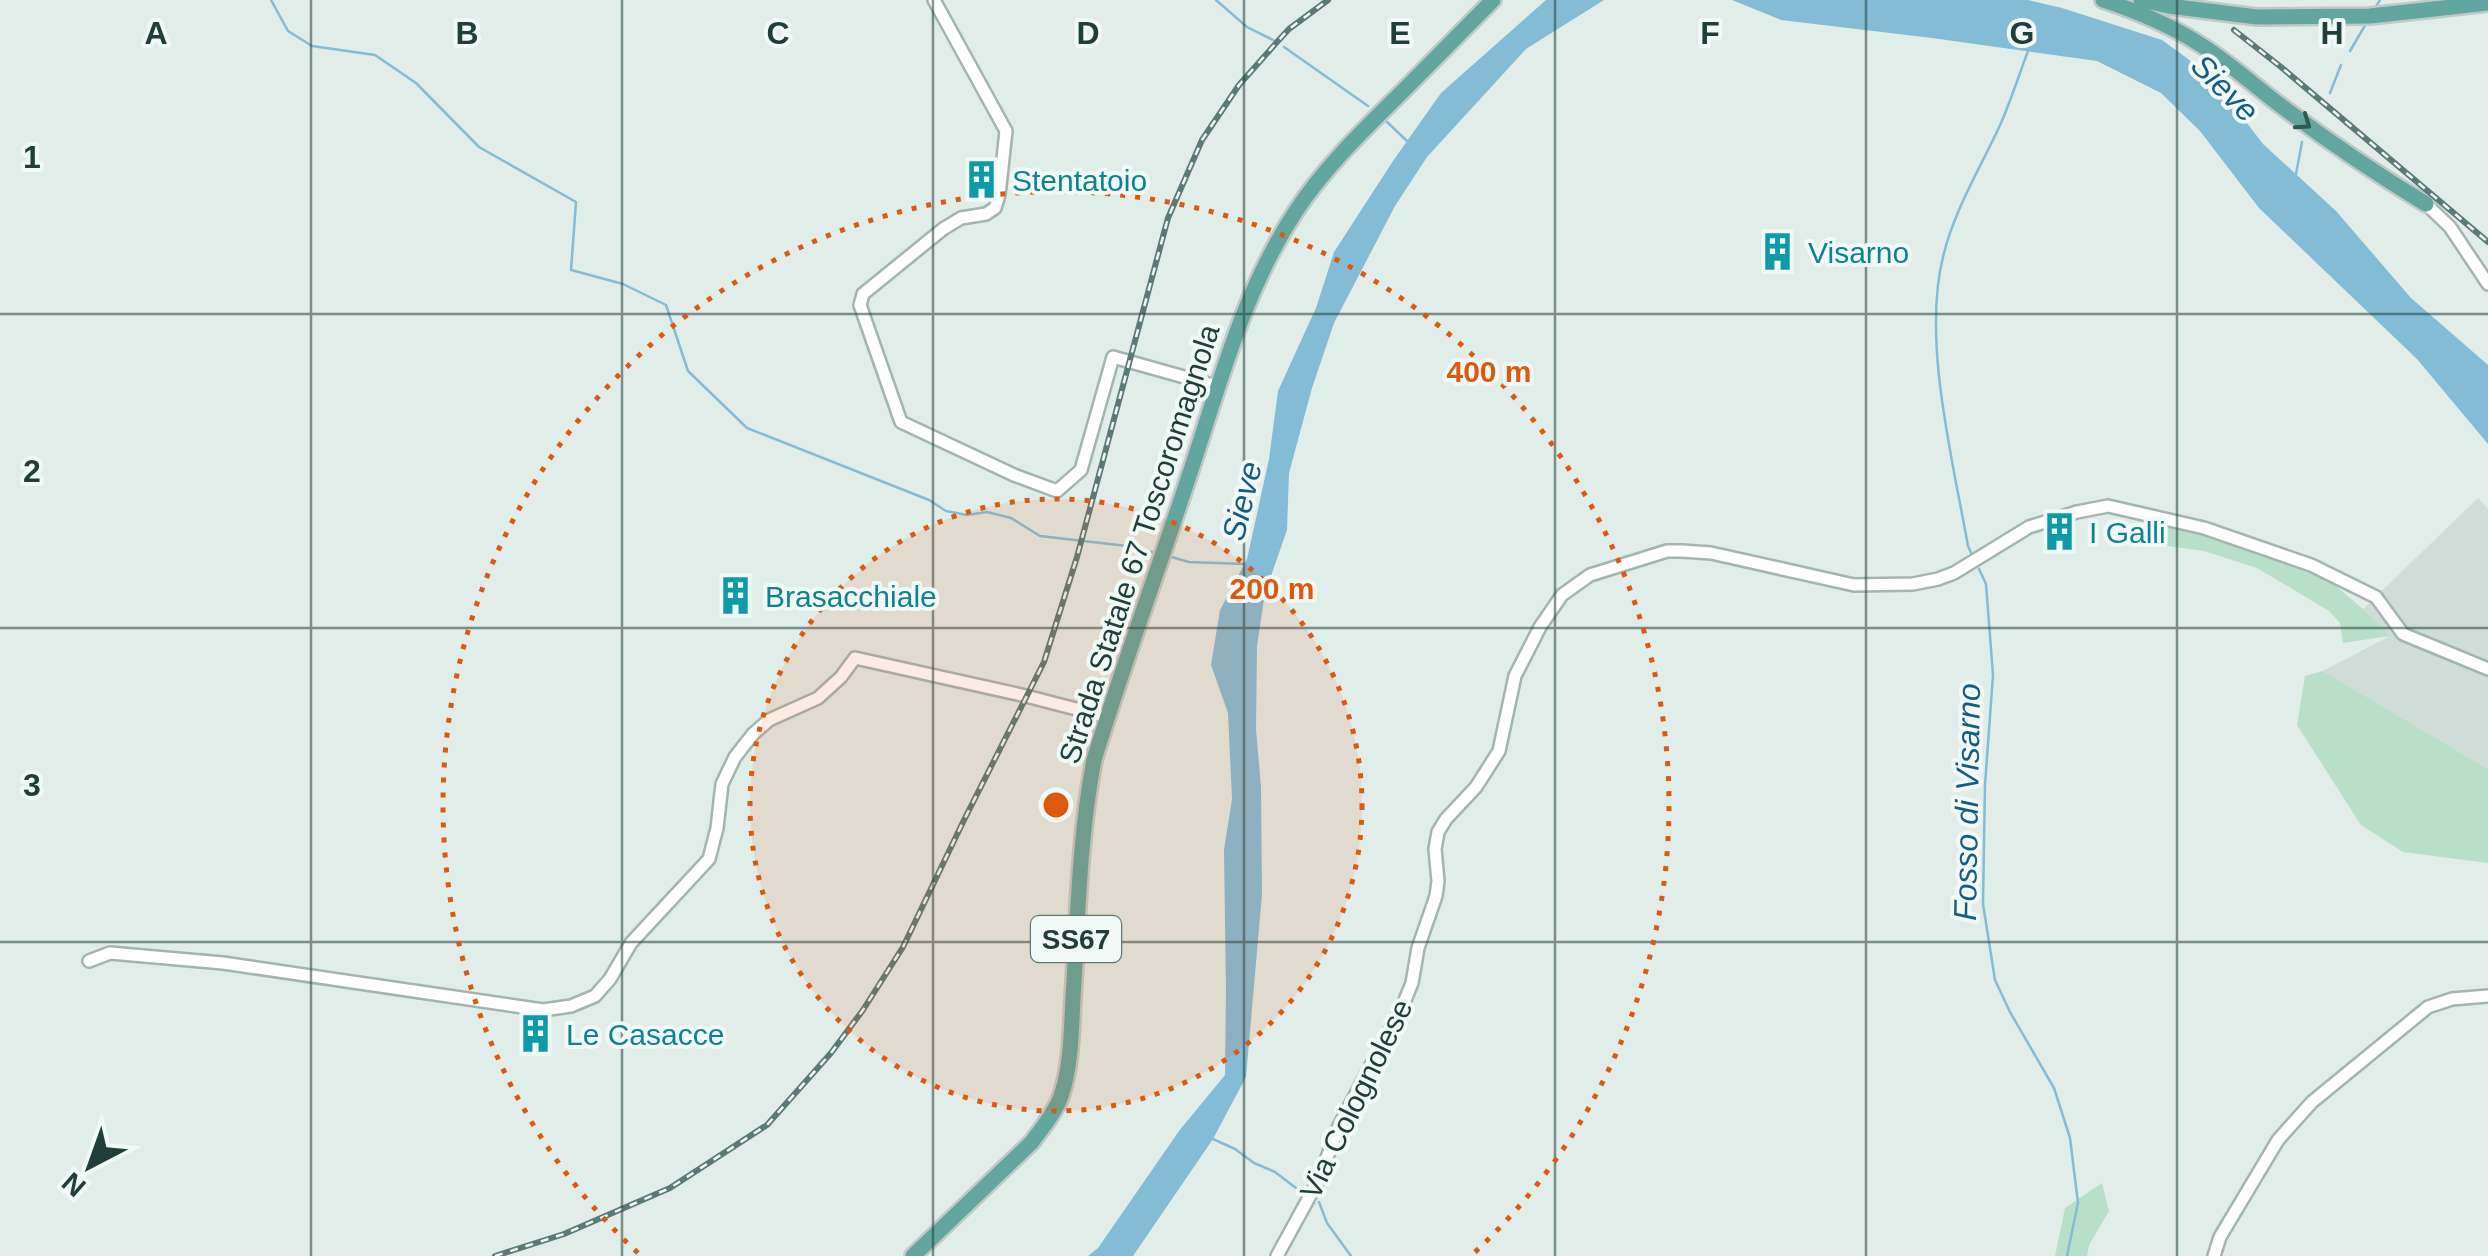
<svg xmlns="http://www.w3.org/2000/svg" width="2488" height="1256" viewBox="0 0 2488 1256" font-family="Helvetica,sans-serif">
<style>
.built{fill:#cfddd8}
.green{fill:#b8e0c9}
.water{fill:#84bcd6}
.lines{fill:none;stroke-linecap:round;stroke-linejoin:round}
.stream{stroke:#84bcd6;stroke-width:2.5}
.minor-casing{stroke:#a3b5b1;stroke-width:16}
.major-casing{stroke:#c1c9c8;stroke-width:20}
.minor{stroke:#fff;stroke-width:11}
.major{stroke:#62a69f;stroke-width:15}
.rail-casing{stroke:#5a7a77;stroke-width:6}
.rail{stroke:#f1f9f6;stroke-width:2.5;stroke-dasharray:8;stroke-linecap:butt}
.major-bridge-casing{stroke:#c1c9c8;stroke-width:20;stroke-linecap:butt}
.major-bridge{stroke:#62a69f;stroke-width:15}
.oneway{stroke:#305954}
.grid{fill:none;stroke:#203f3b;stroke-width:2.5;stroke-opacity:0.55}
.ring{fill:none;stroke:#de580e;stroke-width:5;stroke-dasharray:5 10}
.labels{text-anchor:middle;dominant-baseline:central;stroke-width:8;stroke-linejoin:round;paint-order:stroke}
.shield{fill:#f1f9f6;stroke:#5f7773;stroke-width:2.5}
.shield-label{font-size:28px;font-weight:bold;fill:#203f3b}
.culture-label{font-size:30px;fill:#0d838f;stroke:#f1f9f6;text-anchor:start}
.street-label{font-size:30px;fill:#203f3b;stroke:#f1f9f6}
.water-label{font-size:32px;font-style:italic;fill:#155d80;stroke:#f1f9f6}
.grid-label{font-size:32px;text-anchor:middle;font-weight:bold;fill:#203f3b;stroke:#f1f9f6;stroke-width:8;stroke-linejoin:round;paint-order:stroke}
.centre{fill:#de580e;stroke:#f1f9f6;stroke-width:5}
.ring-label{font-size:30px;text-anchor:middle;font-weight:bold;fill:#de580e;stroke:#f1f9f6;stroke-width:8;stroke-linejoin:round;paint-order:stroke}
</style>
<rect width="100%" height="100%" fill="#e1ede9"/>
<polygon class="built" points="2478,498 2488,509 2488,769 2323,671 2388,637 2363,609"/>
<g class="green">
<polygon points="2153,516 2311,565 2363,609 2389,636 2343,643 2340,623 2329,611 2257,568 2204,551 2153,544"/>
<polygon points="2323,671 2488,769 2488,863 2403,852 2361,825 2297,725 2305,676"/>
<polygon points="2102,1183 2109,1211 2089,1245 2087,1256 2055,1256 2065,1208"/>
</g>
<g class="water">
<polygon points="1546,0 1604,0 1526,49 1427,157 1395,206 1334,323 1312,388 1289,473 1287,530 1265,593 1257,646 1256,729 1261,787 1262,894 1246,1077 1213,1139 1133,1256 1088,1256 1098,1248 1179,1131 1225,1075 1226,990 1224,850 1232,799 1228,713 1211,665 1220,610 1247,559 1269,459 1278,391 1316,308 1334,252 1393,161 1441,93"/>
<polygon points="1732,0 2028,0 2062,8 2162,40 2210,75 2263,144 2336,211 2411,298 2488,365 2488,444 2417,359 2259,208 2200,131 2161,93 2097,61 1932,38 1781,20"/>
</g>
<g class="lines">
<g class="stream">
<polyline points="271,0 288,31 312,46 375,55 416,83 479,147 576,202 571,270 623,284 666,305 688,371 747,428 929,500 946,511 967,515 987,512 1011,518 1040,536 1127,546 1156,553"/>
<polyline points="1216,0 1247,27 1273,40"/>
<polyline points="2373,11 2380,0"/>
<polyline points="1284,47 1368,106"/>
<polyline points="2350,51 2367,22"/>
<polyline points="2330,93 2341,65"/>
<polyline points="1386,121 1407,141"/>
<polyline points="2296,174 2302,142"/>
<path d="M1972,555L1968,546C1953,461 1922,341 1943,257C1954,210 1981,167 2001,123C2011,100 2019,75 2028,51"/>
<polyline points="1168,556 1189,562 1245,564"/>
<polyline points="1979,569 1986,584 1993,675 1985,785 1983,904 1995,980 2010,1012 2054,1088 2070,1138 2078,1203 2067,1256"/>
<polyline points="1213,1139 1235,1149 1254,1163 1275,1172 1296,1188"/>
<polyline points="1319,1202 1327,1223 1351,1256"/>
</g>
<defs>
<g id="minor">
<polyline points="934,0 1006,131 999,195 995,208 986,214 961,218 943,229 863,294 860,305 901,422 1014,475 1057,491 1081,470 1113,357 1216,386"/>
<polyline points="2426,204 2450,227 2488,284"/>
<polyline points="89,961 110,953 223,963 543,1010 571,1006 595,996 610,979 631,943 709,859 717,828 722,784 735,757 753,734 769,720 818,698 841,677 855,658 1026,696 1107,717"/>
<polyline points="1277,1256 1318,1181 1339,1126 1403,1005 1412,983 1418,948 1436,896 1438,881 1435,849 1438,832 1446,819 1476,787 1499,751 1515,676 1540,627 1562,595 1590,575 1667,551 1682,551 1711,553 1854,585 1913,584 1938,579 1954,573 2029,527 2077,512 2108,506 2204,528 2311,565 2376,597 2403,634 2488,669"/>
<polyline points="2214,1256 2220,1237 2278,1140 2312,1102 2428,1007 2452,999 2488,996"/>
</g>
<g id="major">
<path d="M2103,0C2136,11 2172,26 2201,45C2233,65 2261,92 2292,114C2335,146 2380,176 2426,204"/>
<polyline points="2141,0 2169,6"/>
<polyline points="2434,9 2488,3"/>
<path d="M913,1256L1032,1142C1042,1128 1055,1113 1061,1096C1073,1061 1071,1019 1074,982C1078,908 1080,833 1094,760C1123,665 1157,573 1188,479C1219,387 1242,293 1296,211C1326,165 1368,126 1407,87C1436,58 1464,29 1493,0"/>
</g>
</defs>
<use href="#minor" class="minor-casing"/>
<use href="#major" class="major-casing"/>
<use href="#minor" class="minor"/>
<use href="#major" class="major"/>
<defs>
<g id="rail">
<polyline points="2188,0 2189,1"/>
<polyline points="2234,30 2281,67 2488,242"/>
<polyline points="495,1256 564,1234 670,1188 767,1125 831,1053 863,1010 903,947 964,820 1044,662 1077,557 1168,218 1202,140 1239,85 1277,42 1289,29 1328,0"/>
</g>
</defs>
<use href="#rail" class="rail-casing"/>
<use href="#rail" class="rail"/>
<defs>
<polyline id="major-bridge" points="2169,6 2257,17 2370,16 2434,9"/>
</defs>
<use href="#major-bridge" class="major-bridge-casing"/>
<use href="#major-bridge" class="major-bridge"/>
</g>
<defs><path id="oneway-chevron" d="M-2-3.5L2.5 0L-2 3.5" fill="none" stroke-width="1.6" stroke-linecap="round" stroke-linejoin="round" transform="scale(2.5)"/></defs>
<use class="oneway" href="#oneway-chevron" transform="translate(2304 123) rotate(35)"/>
<path class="grid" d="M311,0V1256M622,0V1256M933,0V1256M1244,0V1256M1555,0V1256M1866,0V1256M2177,0V1256M0,314H2488M0,628H2488M0,942H2488"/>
<circle cx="1056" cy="805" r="306" fill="#de580e" fill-opacity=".12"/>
<g class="ring">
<circle cx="1056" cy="805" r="306"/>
<path d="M638 1253A613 613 0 1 1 1474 1253"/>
</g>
<defs>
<symbol id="building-bare" viewBox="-9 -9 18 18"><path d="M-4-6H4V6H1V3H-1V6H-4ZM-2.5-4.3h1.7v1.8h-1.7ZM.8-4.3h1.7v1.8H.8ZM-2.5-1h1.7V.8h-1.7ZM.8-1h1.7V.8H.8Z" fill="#0f9aa8" stroke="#f1f9f6" stroke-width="2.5" paint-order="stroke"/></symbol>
</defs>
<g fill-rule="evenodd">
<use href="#building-bare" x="954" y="152" width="55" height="55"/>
<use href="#building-bare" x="1750" y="224" width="55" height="55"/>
<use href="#building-bare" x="2032" y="504" width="55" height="55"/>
<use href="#building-bare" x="708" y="568" width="55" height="55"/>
<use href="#building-bare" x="508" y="1006" width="55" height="55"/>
</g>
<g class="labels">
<rect class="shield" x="1031" y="916" width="90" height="46" rx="8"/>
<g class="shield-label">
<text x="1076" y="939">SS67</text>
</g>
<g class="culture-label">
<text x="1012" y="180">Stentatoio</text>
<text x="1808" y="252">Visarno</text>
<text x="2089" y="532">I Galli</text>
<text x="765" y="596">Brasacchiale</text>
<text x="566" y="1034">Le Casacce</text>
</g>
<g class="street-label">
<text transform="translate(1139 544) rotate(-72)">Strada Statale 67 Toscoromagnola</text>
<text transform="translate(1356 1099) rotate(-64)">Via Colognolese</text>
</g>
<g class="water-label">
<text transform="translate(2225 88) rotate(45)">Sieve</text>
<text transform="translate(1242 501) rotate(-76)">Sieve</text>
<text transform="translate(1967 802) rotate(-89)">Fosso di Visarno</text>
</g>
</g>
<g class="grid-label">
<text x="156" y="44">A</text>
<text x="467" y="44">B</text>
<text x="778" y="44">C</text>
<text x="1088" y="44">D</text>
<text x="1400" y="44">E</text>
<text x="1710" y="44">F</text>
<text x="2022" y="44">G</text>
<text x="2332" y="44">H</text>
<text x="32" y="168">1</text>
<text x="32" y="482">2</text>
<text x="32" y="796">3</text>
</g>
<circle cx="1056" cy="805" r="15" class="centre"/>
<g class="ring-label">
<text x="1489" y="382">400 m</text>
<text x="1272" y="599">200 m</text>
</g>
<g transform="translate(90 1166) rotate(221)" stroke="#f1f9f6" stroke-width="8" paint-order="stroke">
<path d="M0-8L18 38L0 25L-18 38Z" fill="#203f3b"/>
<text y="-15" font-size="28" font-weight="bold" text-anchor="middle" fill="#203f3b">N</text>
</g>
</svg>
